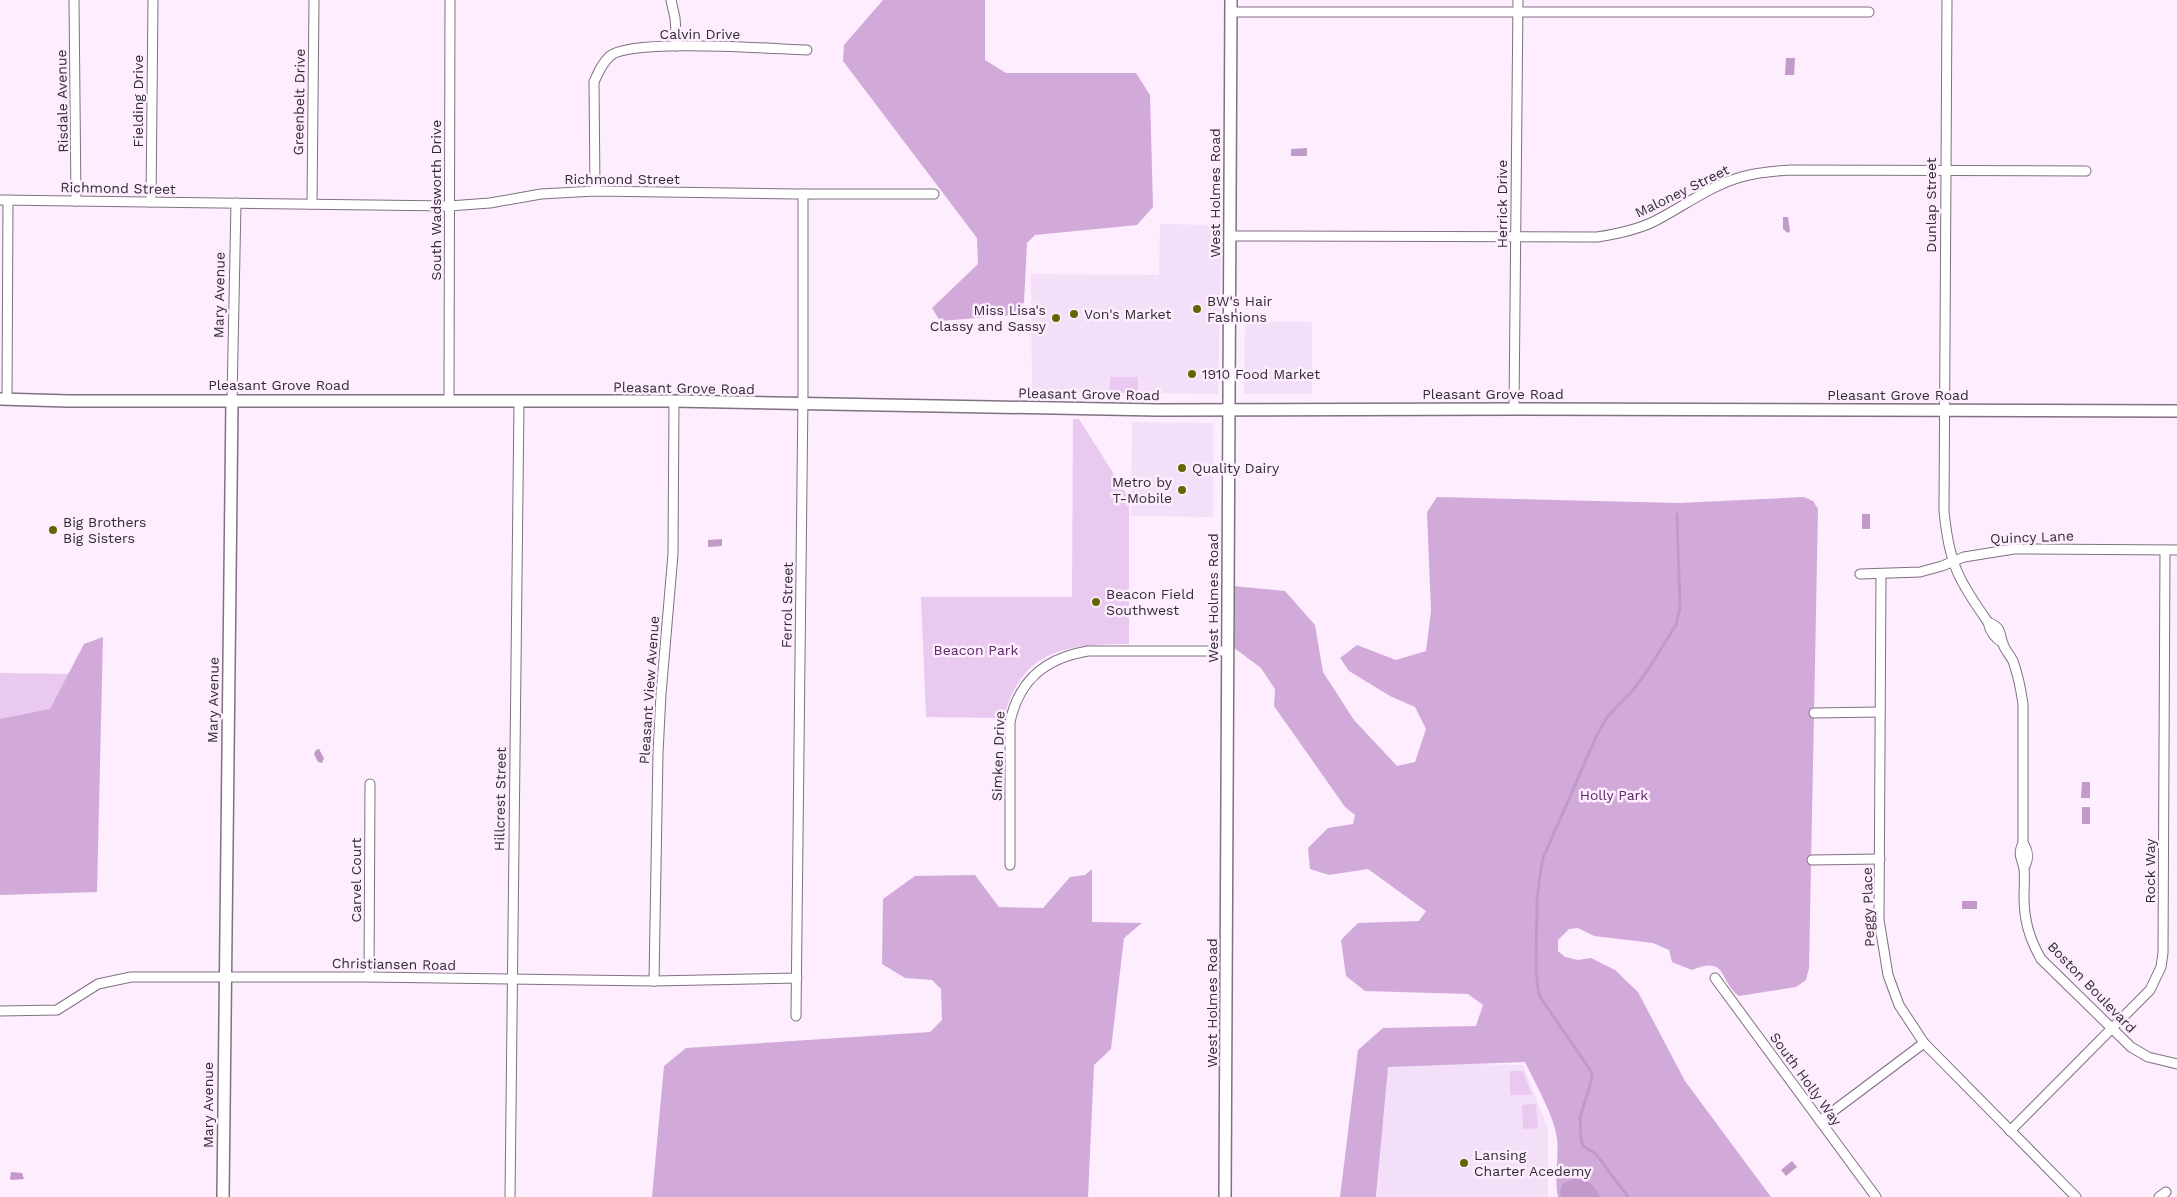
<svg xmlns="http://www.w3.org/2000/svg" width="2177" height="1197" viewBox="0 0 2177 1197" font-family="'Work Sans',sans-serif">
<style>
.built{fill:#f3dff7}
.green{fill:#eac9f0}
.forest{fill:#d2aad9}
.water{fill:#c29ac9}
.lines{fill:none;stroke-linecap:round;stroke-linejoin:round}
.stream{stroke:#c29ac9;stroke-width:3}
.street-casing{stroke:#7f7181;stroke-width:11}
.secondary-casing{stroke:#7f7181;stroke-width:14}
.street{stroke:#fff;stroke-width:9}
.secondary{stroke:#fff;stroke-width:11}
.poi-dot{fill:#646602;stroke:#fdedff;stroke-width:2}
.labels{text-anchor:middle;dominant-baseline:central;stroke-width:5;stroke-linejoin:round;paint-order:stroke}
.street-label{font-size:14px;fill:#312c32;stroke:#fdedff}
.poi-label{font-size:14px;fill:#312c32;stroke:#fdedff;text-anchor:start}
.park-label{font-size:14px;fill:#5a2963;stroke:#fdedff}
</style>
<rect width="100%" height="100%" fill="#fdedff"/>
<g class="built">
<polygon points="1160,224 1222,225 1218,394 1032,392 1031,274 1159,275"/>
<polygon points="1245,321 1312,322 1312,394 1244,394"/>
<polygon points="1132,422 1213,423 1213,517 1131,516"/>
<polygon points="1387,1063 1523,1065 1548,1129 1548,1197 1377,1197"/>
</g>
<g class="green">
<rect x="1110" y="377" width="28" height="16"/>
<path d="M1073,419H1079L1129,498V644C1067,644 1021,649 1004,718L926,717L921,597H1072Z"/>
<polygon points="0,673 75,674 0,872"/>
<polygon points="1510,1071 1523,1071 1532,1095 1510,1095"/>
<polygon points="1536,1104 1538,1128 1523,1129 1522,1105"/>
</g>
<g class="forest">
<polygon points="883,0 985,0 985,60 1006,73 1136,73 1150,95 1153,207 1137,225 1035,235 1027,243 1024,302 1014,315 940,321 932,308 978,264 977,238 843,61 844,45"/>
<path d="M1437,497L1679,503L1804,497L1813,501L1818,509L1809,968L1806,980L1796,987L1739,996C1718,980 1728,955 1692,970L1672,962L1669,950L1653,943L1594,936L1578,928L1569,929L1558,940V951L1565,957L1578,960L1591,958L1615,970L1638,992L1685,1081L1771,1197H1558C1554,1177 1559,1158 1557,1138C1554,1116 1535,1083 1525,1062L1388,1067L1376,1197H1340L1358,1050L1383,1028L1476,1026L1483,1005L1468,994L1365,991L1346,976L1341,940L1358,923L1419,921L1426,911L1368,869L1329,875L1310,869L1308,848L1328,828L1353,824L1355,815L1345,807L1274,706L1275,689L1261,668L1233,647V586L1285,591L1315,625L1323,672L1354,720L1397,766L1415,762L1426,729L1415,707L1390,696L1349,671L1340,658L1357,645L1396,660L1426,651L1431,611L1427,512Z"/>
<polygon points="103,637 97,892 0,895 0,719 50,709 84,644"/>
<polygon points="1092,869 1092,922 1142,923 1124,938 1111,1049 1094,1065 1088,1197 652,1197 664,1066 686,1048 930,1032 942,1020 941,989 932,980 905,978 882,964 883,899 915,876 975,875 999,907 1043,908 1070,877 1085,875"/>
</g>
<g class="water">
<polygon points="1786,58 1795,58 1794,75 1785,75"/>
<polygon points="1307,148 1307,156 1291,156 1291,149"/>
<polygon points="1783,217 1788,217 1790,231 1788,233 1783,229"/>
<rect x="1862" y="514" width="8" height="15"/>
<polygon points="722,539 722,546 708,547 708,540"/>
<polygon points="319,749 324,758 322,763 318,762 314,754 316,750"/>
<polygon points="2082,782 2090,782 2090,798 2081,798"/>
<rect x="2082" y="807" width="8" height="17"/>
<rect x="1962" y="901" width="15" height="8"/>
<polygon points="1792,1161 1797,1167 1786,1176 1781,1170"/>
<polygon points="11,1172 22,1173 24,1179 12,1180 10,1179"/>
<path d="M1574,1179C1591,1181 1592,1182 1600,1197H1561L1560,1192L1562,1184Z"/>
</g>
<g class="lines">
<polyline class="stream" points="1628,1197 1596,1154 1583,1146 1581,1139 1580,1118 1592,1078 1591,1071 1540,997 1538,988 1536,971 1537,902 1540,875 1543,858 1596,737 1607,717 1633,690 1649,668 1676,625 1680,608 1677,514"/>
<defs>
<g id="street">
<polyline points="74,0 76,201"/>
<polyline points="671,0 675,18 677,46"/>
<path d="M1947,0L1944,511C1949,563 1958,580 1988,622"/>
<polyline points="1231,12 1869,12"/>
<path d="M595,191L594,82C598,73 602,63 610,56C631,38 773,49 807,50"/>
<polyline points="0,200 449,206 490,203 541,194 595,191 796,194 934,194"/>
<polyline points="151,202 153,0"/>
<polyline points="312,204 314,0"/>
<path d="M1230,236L1597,237C1617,234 1637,230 1655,221C1684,206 1710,186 1741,177C1757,172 1773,171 1790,170L2086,171"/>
<polyline points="7,399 8,200"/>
<polyline points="232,400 236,203"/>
<polyline points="449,400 450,0"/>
<polyline points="1514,409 1518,0"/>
<polyline points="1860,574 1920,572 1942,566 1964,557 2014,549 2177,550"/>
<polyline points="1881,574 1879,920 1888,975 1899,1005 1924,1043 2076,1197"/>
<path d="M2003,643C1994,638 1990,632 1988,622C2002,628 1999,632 2003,644C2005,650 2010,655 2013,661C2018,675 2021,690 2023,704V843"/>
<polyline points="1814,713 1880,712"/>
<polyline points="1812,860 1880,859"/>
<path d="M1010,865V722C1019,680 1045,658 1088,651H1227"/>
<path d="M2024,868C2029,859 2029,852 2023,843C2017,856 2022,857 2024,869C2025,877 2024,888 2024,896C2024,920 2029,938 2041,959L2131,1047L2148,1057L2177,1064"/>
<polyline points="369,977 370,784"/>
<polyline points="1715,978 1876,1197"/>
<polyline points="654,981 658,753 661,694 673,554 674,401"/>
<polyline points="0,1011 57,1010 98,984 131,977 369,977 654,981 797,978"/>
<polyline points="796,1016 803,393 803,194"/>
<polyline points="1820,1121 1924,1043"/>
<polyline points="2010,1131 2150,990 2161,967 2163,953 2165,550"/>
<polyline points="510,1197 519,401"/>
<polyline points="2159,1197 2166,1192"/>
</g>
<g id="secondary">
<polyline points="0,399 68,401 674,401 1158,410 1514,409 2177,411"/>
<polyline points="223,1197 232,400"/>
<polyline points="1225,1197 1231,0"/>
</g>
</defs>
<use href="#street" class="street-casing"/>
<use href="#secondary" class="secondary-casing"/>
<use href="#street" class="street"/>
<use href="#secondary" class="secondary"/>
</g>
<g class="poi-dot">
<circle cx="1197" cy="309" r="5"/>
<circle cx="1074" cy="314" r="5"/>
<circle cx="1056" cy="318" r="5"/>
<circle cx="1192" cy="374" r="5"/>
<circle cx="1182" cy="468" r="5"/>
<circle cx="1182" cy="490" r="5"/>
<circle cx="53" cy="530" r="5"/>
<circle cx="1096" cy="602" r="5"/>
<circle cx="1464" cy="1163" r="5"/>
</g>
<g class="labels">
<g class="street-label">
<text x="700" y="34">Calvin Drive</text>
<text transform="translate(62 101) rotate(-91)">Risdale Avenue</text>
<text transform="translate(138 101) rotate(-90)">Fielding Drive</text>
<text transform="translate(299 102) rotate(-89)">Greenbelt Drive</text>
<text x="622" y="179">Richmond Street</text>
<text transform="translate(118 188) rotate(1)">Richmond Street</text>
<text transform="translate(1682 191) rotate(-26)">Maloney Street</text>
<text transform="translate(1215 193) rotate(-90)">West Holmes Road</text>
<text transform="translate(436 200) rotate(-90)">South Wadsworth Drive</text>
<text transform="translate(1502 204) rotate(-90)">Herrick Drive</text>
<text transform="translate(1931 205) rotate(-90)">Dunlap Street</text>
<text transform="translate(219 295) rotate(-89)">Mary Avenue</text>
<text x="279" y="385">Pleasant Grove Road</text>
<text transform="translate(684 388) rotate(1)">Pleasant Grove Road</text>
<text transform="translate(1089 394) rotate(1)">Pleasant Grove Road</text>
<text x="1493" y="394">Pleasant Grove Road</text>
<text x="1898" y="395">Pleasant Grove Road</text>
<text transform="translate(2032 537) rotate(-2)">Quincy Lane</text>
<text transform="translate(1213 598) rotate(-90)">West Holmes Road</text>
<text transform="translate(787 605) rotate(-89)">Ferrol Street</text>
<text transform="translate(649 690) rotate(-86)">Pleasant View Avenue</text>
<text transform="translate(213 700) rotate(-89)">Mary Avenue</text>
<text transform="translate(998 756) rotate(-88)">Simken Drive</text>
<text transform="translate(500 799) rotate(-89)">Hillcrest Street</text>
<text transform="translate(2150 871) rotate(-90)">Rock Way</text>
<text transform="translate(356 880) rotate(-90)">Carvel Court</text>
<text transform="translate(1868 907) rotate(-92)">Peggy Place</text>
<text transform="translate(394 964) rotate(1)">Christiansen Road</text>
<text transform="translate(2092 987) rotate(46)">Boston Boulevard</text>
<text transform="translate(1212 1003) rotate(-90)">West Holmes Road</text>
<text transform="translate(1806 1079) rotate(54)">South Holly Way</text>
<text transform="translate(208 1105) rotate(-90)">Mary Avenue</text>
</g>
<g class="poi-label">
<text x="1207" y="301">BW's Hair<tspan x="1207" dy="16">Fashions</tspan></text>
<text x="1046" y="310" text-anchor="end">Miss Lisa's<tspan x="1046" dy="16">Classy and Sassy</tspan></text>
<text x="1084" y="314">Von's Market</text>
<text x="1202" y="374">1910 Food Market</text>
<text x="1192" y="468">Quality Dairy</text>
<text x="1172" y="482" text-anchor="end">Metro by<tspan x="1172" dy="16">T-Mobile</tspan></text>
<text x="63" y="522">Big Brothers<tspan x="63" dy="16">Big Sisters</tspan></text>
<text x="1106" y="594">Beacon Field<tspan x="1106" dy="16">Southwest</tspan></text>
<text x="1474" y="1155">Lansing<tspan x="1474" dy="16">Charter Acedemy</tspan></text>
</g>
<g class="park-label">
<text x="976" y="650">Beacon Park</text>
<text x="1614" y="795">Holly Park</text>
</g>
</g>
</svg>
